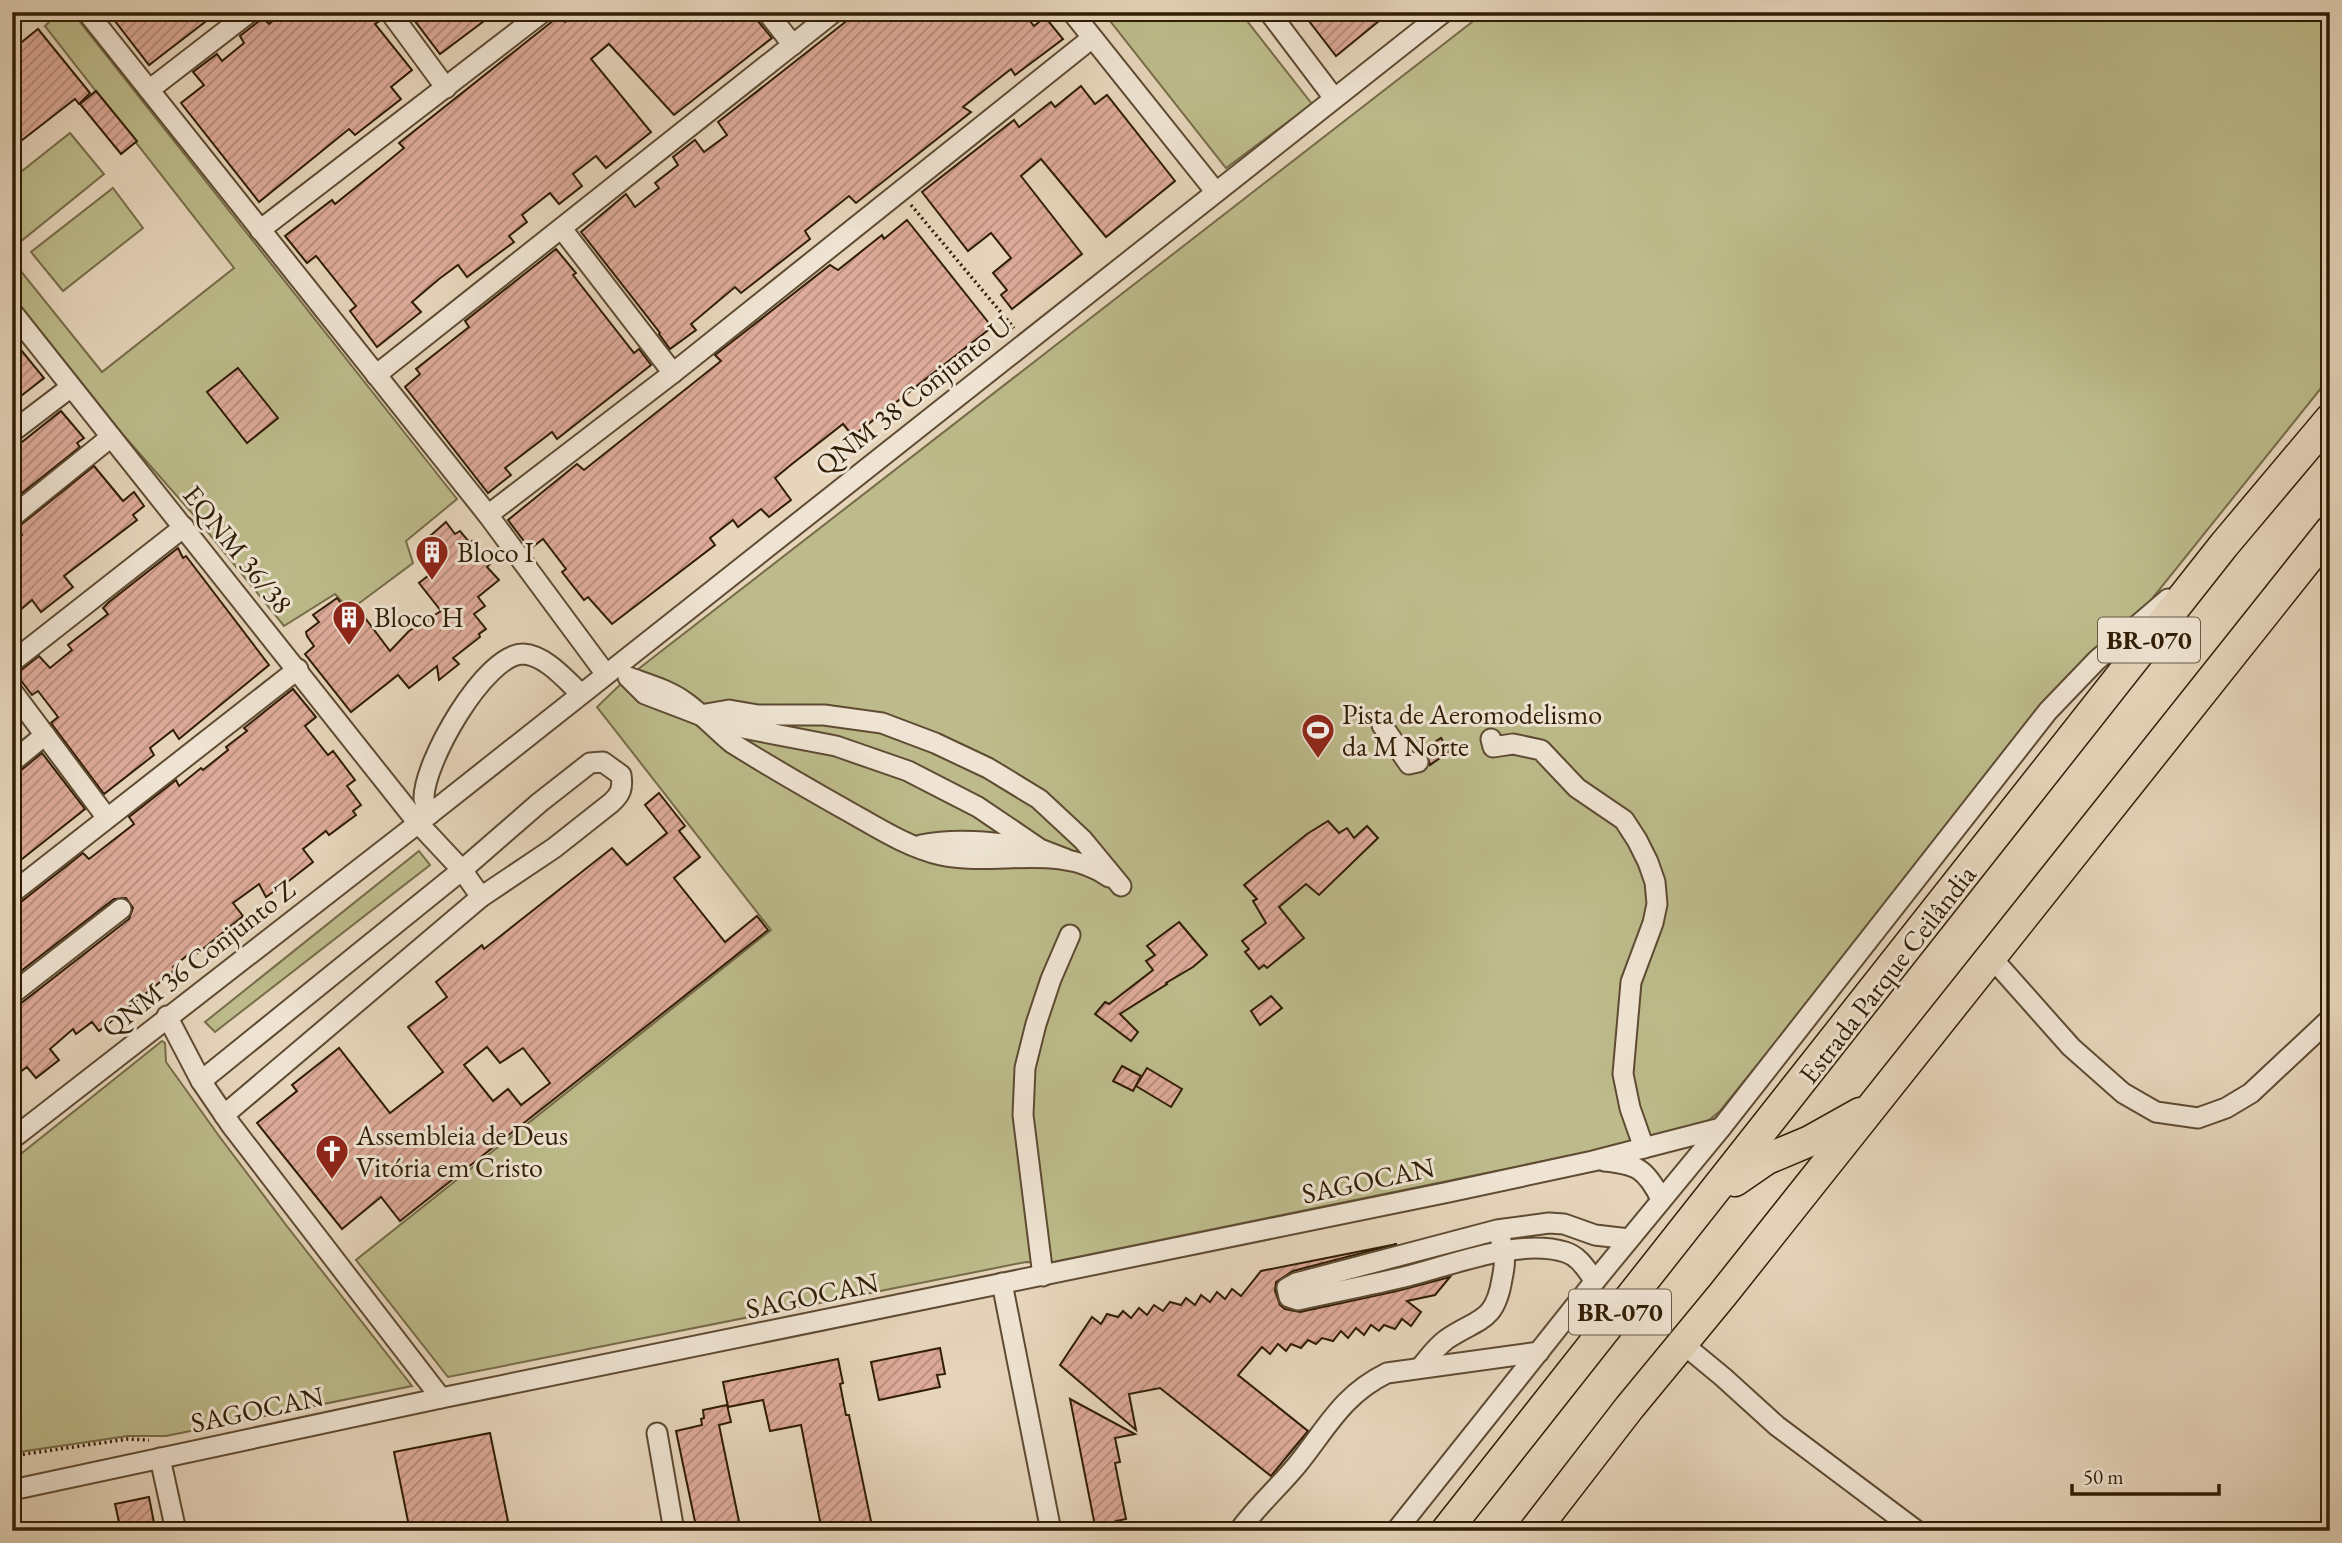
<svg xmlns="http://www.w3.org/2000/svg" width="2342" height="1543" viewBox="0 0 2342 1543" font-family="'EB Garamond',serif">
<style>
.green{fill:#bdbb8b;stroke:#766c48;stroke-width:2}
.building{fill:url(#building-hatch);stroke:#301d04;stroke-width:2;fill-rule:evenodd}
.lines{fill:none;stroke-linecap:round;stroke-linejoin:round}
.minor-casing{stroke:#5e4b32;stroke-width:23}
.highway-casing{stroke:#301d04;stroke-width:33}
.path{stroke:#301d04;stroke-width:3.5;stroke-dasharray:2 3.5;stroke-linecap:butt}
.minor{stroke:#efe4d3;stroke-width:19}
.highway{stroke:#e6d5bb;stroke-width:30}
.labels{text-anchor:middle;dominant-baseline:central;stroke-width:6;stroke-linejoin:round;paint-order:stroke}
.shield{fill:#efe4d3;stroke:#695942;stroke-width:2}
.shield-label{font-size:26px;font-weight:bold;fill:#301d04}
.street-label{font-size:28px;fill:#301d04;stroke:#efe4d3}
.poi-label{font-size:28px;fill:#301d04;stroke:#efe4d3;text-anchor:start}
</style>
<defs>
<pattern id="building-hatch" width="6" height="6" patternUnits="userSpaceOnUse" patternTransform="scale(1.75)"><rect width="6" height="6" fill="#deaa99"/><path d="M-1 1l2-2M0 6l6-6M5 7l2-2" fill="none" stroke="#b48a7b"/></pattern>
</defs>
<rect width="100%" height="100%" fill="#e6d5bb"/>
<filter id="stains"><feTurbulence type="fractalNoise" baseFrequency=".00286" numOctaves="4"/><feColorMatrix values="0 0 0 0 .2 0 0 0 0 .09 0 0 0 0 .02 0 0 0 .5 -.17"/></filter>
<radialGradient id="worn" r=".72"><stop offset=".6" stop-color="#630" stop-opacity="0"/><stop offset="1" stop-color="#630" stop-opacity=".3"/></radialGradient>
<g class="green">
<polygon points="59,12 72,12 457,499 406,541 413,563 350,610 335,594 284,626 198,520 125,437 12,295 12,260 102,372 234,268 45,26"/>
<polygon points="1103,12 1240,12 1312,104 1226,168"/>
<polygon points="1485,12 2330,12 2330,377 2143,610 2072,673 1720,1111 1702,1126 1642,1141 1048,1263 1026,1262 448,1377 356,1260 771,930 597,707 628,677"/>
<polygon points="70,133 104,174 20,242 12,232 12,179"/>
<polygon points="113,188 143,228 63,291 31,252"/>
<polygon points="419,851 430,865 215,1032 205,1022"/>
<polygon points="162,1041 165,1043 166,1062 219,1136 286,1225 412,1386 166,1436 128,1436 12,1453 12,1161"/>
</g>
<g class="building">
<polygon points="108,12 218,12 149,65"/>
<polygon points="284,12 378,12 381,20 375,24 412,70 391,87 401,99 355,135 349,129 259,202 181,103 204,85 193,72 217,54 222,61 244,43 240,36 263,18 269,24"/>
<polygon points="408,12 496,12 440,54"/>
<polygon points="578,12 735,12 742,21 755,12 757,20 772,38 674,115 609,44 591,59 651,132 606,168 596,156 573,174 582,186 559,204 550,193 522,215 527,222 509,236 514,242 467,277 458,265 439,279 412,302 421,312 377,347 350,311 356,306 316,256 307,263 285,236 332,200 335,204 381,167 404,148 399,143 559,16 565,22"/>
<polygon points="858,12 1023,12 1034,26 1045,17 1063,39 1015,75 1011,69 963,107 971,112 856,203 849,196 805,231 810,239 741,293 735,287 691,324 696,330 670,349 659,334 660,333 581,232 626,194 635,207 659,188 655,183 678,165 673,157 695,140 704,152 727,135 718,122"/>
<polygon points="1302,12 1390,12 1336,56"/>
<polygon points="38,29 90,93 79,104 75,99 12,148 12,50"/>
<polygon points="1081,86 1095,104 1107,95 1175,181 1106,237 1041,159 1021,176 1082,254 1012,309 1001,295 1007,290 993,273 1011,258 991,233 968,251 922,192 1014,120 1019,127 1051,102 1055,107"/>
<polygon points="96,91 137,141 121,154 80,104"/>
<polygon points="907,220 992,327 853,436 843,424 792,464 775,478 791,500 769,517 761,509 738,527 733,520 710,538 715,545 612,624 588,597 584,600 562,572 566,569 543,539 530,549 508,520 577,464 584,470 667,404 721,361 715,355 830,265 838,270 882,235 884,239"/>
<polygon points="556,249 576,273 573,275 634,353 639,349 651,365 557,439 552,432 505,468 511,475 488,493 405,387 420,374 416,369 469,327 465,321"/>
<polygon points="12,339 44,378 12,403"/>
<polygon points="238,368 278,418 247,443 207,392"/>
<polygon points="61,411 84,438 77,443 80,447 12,501 12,450"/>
<polygon points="94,466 123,501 134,492 144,506 133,515 137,520 64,576 73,587 55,601 41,612 32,600 12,617 12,541 22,535 17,528"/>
<polygon points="446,522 455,534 460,531 470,543 472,541 490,564 487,567 499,580 478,597 485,606 474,614 486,629 479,634 480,637 453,658 459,664 439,680 437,666 409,688 398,675 351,712 305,654 314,646 307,636 306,632 319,622 313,615 337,598 351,616 359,610 390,651 409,631 441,611 419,583 438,568 421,544"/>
<polygon points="178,548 183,558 186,556 269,665 179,739 173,730 150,748 154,755 104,794 51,723 58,717 38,691 32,695 16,674 39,656 50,668 72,650 68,645 108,614 103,608 109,602"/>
<polygon points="293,689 316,717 305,726 328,755 333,751 355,780 347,786 361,805 353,811 356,815 329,835 326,831 303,849 313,862 290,880 266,897 259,884 233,903 243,916 198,953 195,949 173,967 175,970 99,1031 92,1022 76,1034 73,1029 50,1049 59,1060 36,1078 27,1067 12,1078 12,1006 20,1004 129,919 133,908 126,898 114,899 12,978 12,909 83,853 89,859 134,824 129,817 176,780 179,786 201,768 203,770 228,750 226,747 247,731 244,728"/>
<polygon points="1441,738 1450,751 1430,765 1427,754 1422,751"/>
<polygon points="42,753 85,809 12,867 12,774 20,771"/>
<path d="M659,793L685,826L679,831L700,857L674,878L725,942L757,916L768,930L400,1221L381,1197L342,1229L257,1123L297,1091L292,1085L339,1048L390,1113L443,1072L408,1027L447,997L436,982L482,945L484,949L612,848L627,865L667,833L645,805ZM487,1047L500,1063L523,1048L550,1083L521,1105L508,1089L493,1101L464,1065Z"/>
<polygon points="1328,821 1339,833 1347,828 1354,838 1367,826 1378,838 1319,895 1306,884 1279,907 1304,938 1267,968 1264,965 1259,969 1245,952 1249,949 1242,941 1266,923 1253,901 1257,899 1244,885 1307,834"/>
<polygon points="1179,922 1207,955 1193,967 1166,983 1167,984 1120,1014 1138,1032 1131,1041 1095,1014 1105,1002 1109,1004 1153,970 1146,961 1155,955 1147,946"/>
<polygon points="1271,996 1282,1008 1260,1025 1251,1011"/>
<polygon points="1122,1066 1141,1076 1133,1091 1113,1081"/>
<polygon points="1147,1068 1182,1089 1171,1107 1136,1086"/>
<polygon points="1397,1244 1293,1271 1276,1282 1275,1291 1280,1305 1285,1309 1300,1312 1397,1291 1450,1277 1435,1295 1407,1301 1421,1312 1411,1326 1402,1319 1395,1329 1384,1325 1379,1331 1371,1325 1364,1335 1356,1328 1348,1338 1341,1331 1333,1341 1322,1338 1316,1344 1308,1340 1301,1348 1291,1344 1286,1351 1278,1344 1270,1354 1262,1347 1238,1375 1308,1431 1271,1476 1160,1388 1129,1394 1136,1430 1060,1365 1092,1317 1101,1324 1107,1314 1118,1317 1123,1311 1131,1318 1139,1308 1147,1315 1154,1305 1163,1311 1170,1302 1181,1305 1186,1298 1195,1305 1201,1295 1210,1302 1217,1292 1225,1299 1232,1289 1241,1296 1261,1271"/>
<polygon points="940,1348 945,1374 937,1375 940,1387 879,1400 871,1362"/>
<polygon points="838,1359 843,1383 840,1384 846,1415 849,1415 873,1531 822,1531 801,1425 770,1431 763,1400 728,1407 723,1382"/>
<polygon points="1070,1399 1135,1434 1115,1438 1120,1462 1115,1463 1126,1519 1116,1521 1118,1531 1096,1531"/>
<polygon points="727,1405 731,1422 719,1425 741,1531 697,1531 676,1431 702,1425 701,1419 704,1418 703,1410"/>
<polygon points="490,1433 510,1531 410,1531 394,1452"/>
<polygon points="149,1497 155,1528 121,1531 115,1504"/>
</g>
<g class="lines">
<defs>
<g id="minor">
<polyline points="87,12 488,515 605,673"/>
<polyline points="390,12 446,88"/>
<polyline points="767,12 793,45"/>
<polyline points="1072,12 1215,191"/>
<polyline points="1269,12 1334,98"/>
<polyline points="149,90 250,12"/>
<polyline points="562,229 673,373"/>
<polyline points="260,230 543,12"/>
<polyline points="12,312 418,823 462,870 481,897"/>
<polyline points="376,375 834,12"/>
<polyline points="12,432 71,387"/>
<polyline points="488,515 673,373 1092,38"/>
<polyline points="12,517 111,437"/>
<polyline points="12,662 184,527"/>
<polyline points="12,691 107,818"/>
<path d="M700,715L645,694L628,677C647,684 669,690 685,702C702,714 716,730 732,743C772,768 812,791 853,814C881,830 910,848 941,855C996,867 1059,842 1109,877"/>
<polyline points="1382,725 1409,764 1418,762"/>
<polyline points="1491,739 1493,747 1513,744 1541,750 1577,788 1624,820 1637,840 1648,862 1655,882 1657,904 1653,923 1631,982 1623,1074 1630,1108 1644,1148"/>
<polyline points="12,762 45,735"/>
<path d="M430,814C427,809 425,804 424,799C423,763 485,654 523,654C545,655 565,679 580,693"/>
<path d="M921,845C955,838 993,842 1027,847"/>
<polyline points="1066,859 1040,849 978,807 908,771 836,746 727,725 700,715 729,710 758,715 824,715 882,723 935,743 988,768 1039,799 1083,840 1121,886"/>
<polyline points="12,893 298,669"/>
<polyline points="1991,957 2071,1047 2123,1093 2156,1112 2198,1118 2226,1108 2251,1093 2330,1019"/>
<polyline points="12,994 121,909"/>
<polyline points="167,1016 201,1081 231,1125 441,1398"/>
<path d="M201,1081L462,870L539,803L590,763L603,762L621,775C623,788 621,794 611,803L554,848L481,897L224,1115"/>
<polyline points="12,1139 430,814 1444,12"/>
<path d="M1604,1161C1637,1164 1646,1169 1661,1199"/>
<polyline points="1043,1276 1023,1115 1025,1068 1036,1024 1051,979 1070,935"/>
<path d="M1595,1281C1586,1269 1579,1256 1565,1252C1518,1238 1453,1265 1408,1276C1371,1285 1334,1292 1298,1300L1289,1297L1287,1288L1296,1283L1497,1230L1549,1223L1564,1224L1595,1235L1629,1239"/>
<polyline points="1002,1283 1051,1531"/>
<polyline points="1683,1344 1723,1377 1777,1426 1917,1531"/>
<path d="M1421,1367C1429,1357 1436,1347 1447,1339C1478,1318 1495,1323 1502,1279C1505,1265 1506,1254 1501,1241"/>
<polyline points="657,1433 674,1531"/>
<polyline points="160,1458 176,1531"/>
<polyline points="12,1490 441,1398 1449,1192 1593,1161 1721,1128"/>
<path d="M1239,1531C1256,1507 1278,1488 1297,1465C1327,1428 1342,1395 1387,1373L1539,1352"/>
<polyline points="1396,1531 1595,1281 1721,1128 2048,711 2097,660 2168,599"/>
</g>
<g id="highway">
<polyline points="1735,1181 1767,1159 1810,1141 1860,1113"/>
<polyline points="1446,1531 2224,545 2330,419"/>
<polyline points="1534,1531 1629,1408 1723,1294 2330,531"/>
</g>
</defs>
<use href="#minor" class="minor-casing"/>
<use href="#highway" class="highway-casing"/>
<g class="path">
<polyline points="911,205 1014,328"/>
<polyline points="12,1456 128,1439 149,1440"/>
</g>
<use href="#minor" class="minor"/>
<use href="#highway" class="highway"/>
</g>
<defs>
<symbol id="building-pin" viewBox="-11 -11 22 30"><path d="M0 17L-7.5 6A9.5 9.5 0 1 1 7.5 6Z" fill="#8f2418" stroke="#efe4d3"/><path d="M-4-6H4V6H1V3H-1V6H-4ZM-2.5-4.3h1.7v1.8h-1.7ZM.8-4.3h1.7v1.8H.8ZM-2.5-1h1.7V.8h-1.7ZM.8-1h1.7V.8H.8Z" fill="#fff"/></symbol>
<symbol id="stadium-pin" viewBox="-11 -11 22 30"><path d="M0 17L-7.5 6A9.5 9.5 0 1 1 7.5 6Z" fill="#8f2418" stroke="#efe4d3"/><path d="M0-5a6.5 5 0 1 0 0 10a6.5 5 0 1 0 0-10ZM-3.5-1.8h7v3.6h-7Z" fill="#fff"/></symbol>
<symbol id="church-pin" viewBox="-11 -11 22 30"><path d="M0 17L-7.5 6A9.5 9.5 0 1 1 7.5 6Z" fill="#8f2418" stroke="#efe4d3"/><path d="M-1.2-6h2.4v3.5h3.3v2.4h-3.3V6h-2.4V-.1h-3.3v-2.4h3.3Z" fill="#fff"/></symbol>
</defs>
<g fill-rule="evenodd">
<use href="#building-pin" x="413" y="533" width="38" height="52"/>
<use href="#building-pin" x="330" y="598" width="38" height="52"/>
<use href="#stadium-pin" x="1299" y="711" width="38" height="52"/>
<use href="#church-pin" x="313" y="1132" width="38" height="52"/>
</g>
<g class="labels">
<g class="shield">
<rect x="2098" y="617.5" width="102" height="45" rx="5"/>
<rect x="1569" y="1289.5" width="102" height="45" rx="5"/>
</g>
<g class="shield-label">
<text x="2149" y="640">BR-070</text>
<text x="1620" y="1312">BR-070</text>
</g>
<g class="street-label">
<text transform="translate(913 395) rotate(-38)">QNM 38 Conjunto U</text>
<text transform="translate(238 549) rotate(51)">EQNM 36/38</text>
<text transform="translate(198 958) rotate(-38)">QNM 36 Conjunto Z</text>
<text transform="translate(1887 974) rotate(-52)">Estrada Parque Ceilândia</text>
<text transform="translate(1368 1180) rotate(-12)">SAGOCAN</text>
<text transform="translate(812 1295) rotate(-12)">SAGOCAN</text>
<text transform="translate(257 1409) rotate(-12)">SAGOCAN</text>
</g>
<g class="poi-label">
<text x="457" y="552">Bloco I</text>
<text x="374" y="617">Bloco H</text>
<text x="1342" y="714">Pista de Aeromodelismo<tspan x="1342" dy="32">da M Norte</tspan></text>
<text x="356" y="1135">Assembleia de Deus<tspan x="356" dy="32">Vitória em Cristo</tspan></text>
</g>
</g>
<rect width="2342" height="1543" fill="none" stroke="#e6d5bb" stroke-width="42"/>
<rect x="14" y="14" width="2314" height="1515" fill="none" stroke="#301d04" stroke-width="3.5"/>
<rect x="21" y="21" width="2300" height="1501" fill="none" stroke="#301d04" stroke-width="2"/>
<path d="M2072 1484v10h147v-10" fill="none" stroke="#301d04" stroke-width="3.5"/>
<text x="2083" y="1484" font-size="21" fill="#301d04" stroke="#efe4d3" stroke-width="5" paint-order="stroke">50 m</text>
<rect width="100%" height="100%" filter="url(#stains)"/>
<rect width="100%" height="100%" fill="url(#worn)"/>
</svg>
